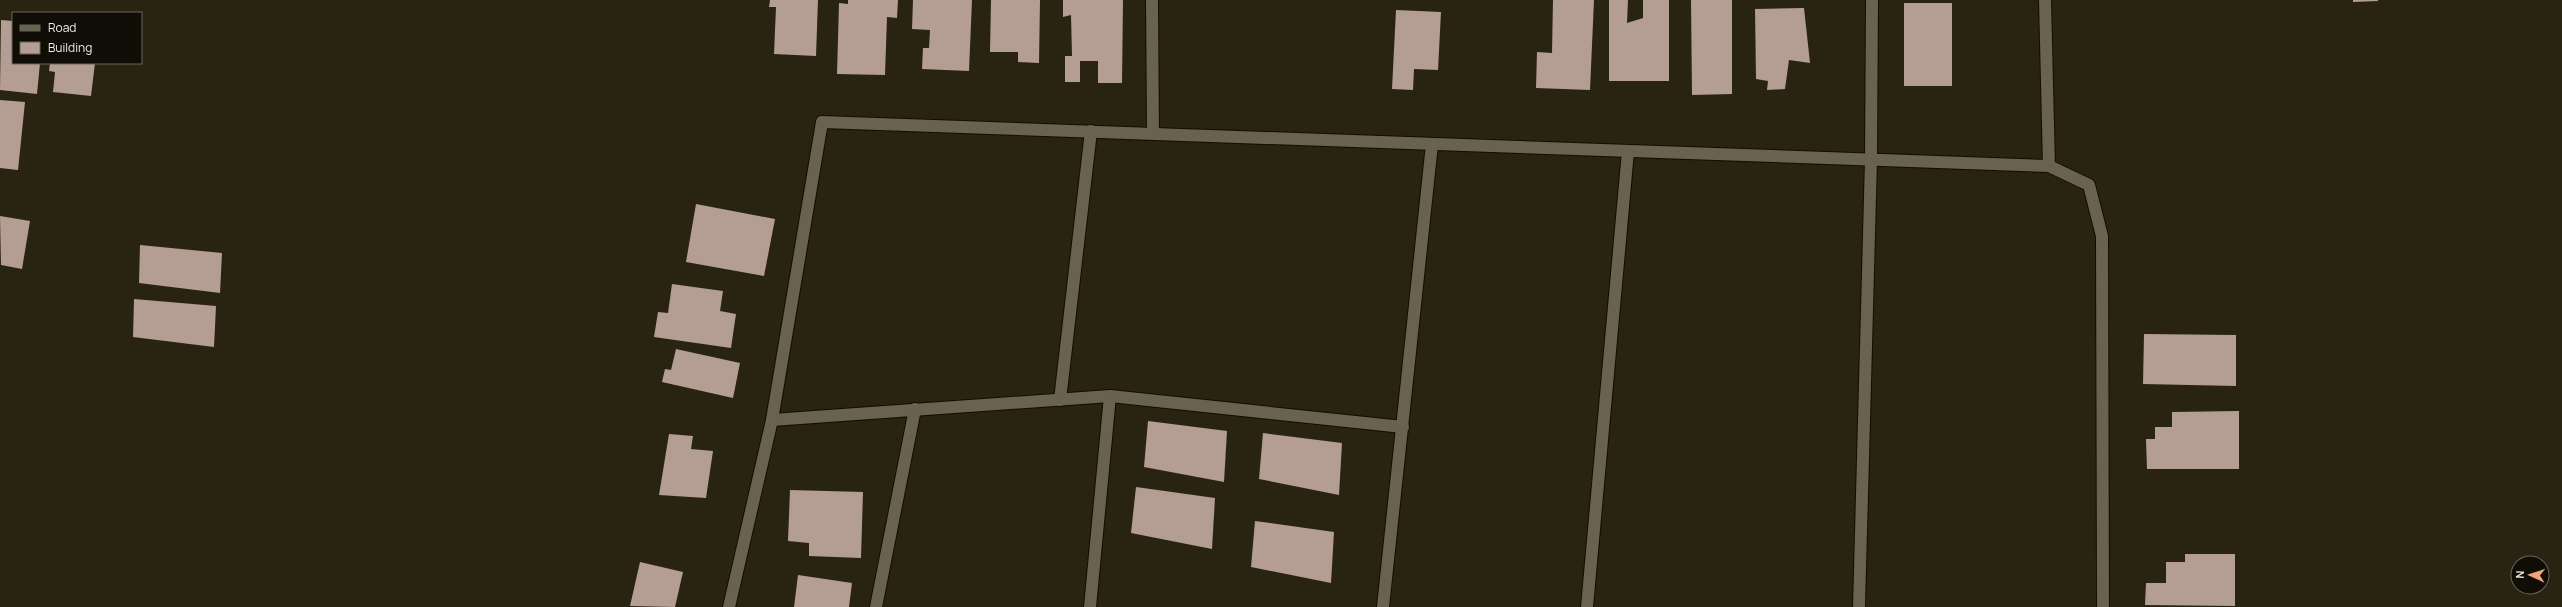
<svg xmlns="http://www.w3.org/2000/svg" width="2562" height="607" viewBox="0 0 2562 607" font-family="Manrope,sans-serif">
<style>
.building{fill:#b49d93}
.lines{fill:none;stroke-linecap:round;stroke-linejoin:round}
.minor-casing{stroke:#120d00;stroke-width:14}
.minor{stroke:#68624e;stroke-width:12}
</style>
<rect width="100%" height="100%" fill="#292412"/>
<g class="building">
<polygon points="770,0 818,0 816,56 774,54 776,7 769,7"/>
<polygon points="848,0 898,0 897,18 887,17 885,75 837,74 839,3 848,4"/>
<polygon points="913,0 972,0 969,71 922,69 923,48 929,48 930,30 912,29"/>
<polygon points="991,0 1040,0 1039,63 1018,62 1018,52 990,52"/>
<polygon points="1063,0 1123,0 1122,83 1098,83 1098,61 1080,61 1080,82 1065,82 1065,56 1072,56 1071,15 1063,17"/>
<polygon points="1553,0 1594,0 1590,90 1536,88 1537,52 1552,53"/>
<polygon points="1609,0 1628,0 1627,23 1643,18 1643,0 1669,0 1669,81 1609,81"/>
<polygon points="1691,0 1732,0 1732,94 1692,95"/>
<polygon points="2353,0 2378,0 2378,1 2353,2"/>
<rect x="1904" y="3" width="48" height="83"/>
<polygon points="1804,8 1810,63 1789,60 1785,89 1767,90 1768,81 1756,79 1755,9"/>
<polygon points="1396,10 1441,12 1438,70 1414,69 1413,90 1392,89"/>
<polygon points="1,20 13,21 13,63 40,63 37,94 0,90"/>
<polygon points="50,63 95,63 91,96 53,92 55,72 49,71"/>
<polygon points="0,100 25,102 18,170 0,168"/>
<polygon points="696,204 775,219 764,276 686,262"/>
<polygon points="0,216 30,221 22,269 1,265"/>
<polygon points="140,245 222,253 220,293 139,283"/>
<polygon points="672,284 723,291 720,311 736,314 731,348 654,337 658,312 668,313"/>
<polygon points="134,299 216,306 214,347 133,337"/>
<polygon points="2144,334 2236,335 2236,386 2143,384"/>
<polygon points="676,349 740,363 733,398 662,382 665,369 671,370"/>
<polygon points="2239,411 2239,469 2147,469 2146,439 2155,439 2155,427 2172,427 2172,412"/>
<polygon points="1148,421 1227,431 1224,482 1144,467"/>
<polygon points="1263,433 1342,443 1339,495 1259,479"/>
<polygon points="669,434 693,436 691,449 713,451 706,498 659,495"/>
<polygon points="1136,487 1215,498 1212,549 1131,533"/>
<polygon points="790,490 863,492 861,558 809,556 809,543 788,541"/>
<polygon points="1255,521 1334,532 1331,583 1251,567"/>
<polygon points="2185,554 2235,554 2235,606 2145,605 2146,583 2166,583 2166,562 2185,562"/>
<polygon points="640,562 683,572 675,607 630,606"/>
<polygon points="798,575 852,583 849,607 794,607"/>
</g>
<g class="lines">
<defs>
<g id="minor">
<polyline points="1152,0 1153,133"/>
<polyline points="2045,0 2049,166"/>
<polyline points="1060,400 1091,131"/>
<polyline points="772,420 1110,396 1403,427"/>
<polyline points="729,607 772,420 822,122 2049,166 2089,185 2102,236 2103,607"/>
<polyline points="876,607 915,409"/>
<polyline points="1090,607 1110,396"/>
<polyline points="1383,607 1432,144"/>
<polyline points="1587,607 1628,151"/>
<polyline points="1859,607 1871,160 1872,0"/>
</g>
</defs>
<use href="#minor" class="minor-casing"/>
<use href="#minor" class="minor"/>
</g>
<rect x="12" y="12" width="130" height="52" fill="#0f0d06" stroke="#68665d"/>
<rect x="20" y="25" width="20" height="6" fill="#68624e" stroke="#68665d"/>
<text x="48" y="32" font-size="12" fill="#eeebe0">Road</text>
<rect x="20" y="42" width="20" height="12" fill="#b49d93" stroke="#68665d"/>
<text x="48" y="52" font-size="12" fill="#eeebe0">Building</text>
<g transform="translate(2530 575) rotate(273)"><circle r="19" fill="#0f0d06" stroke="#68665d"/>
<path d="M0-3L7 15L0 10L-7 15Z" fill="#efa376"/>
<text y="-6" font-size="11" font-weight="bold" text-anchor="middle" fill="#eeebe0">N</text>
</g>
</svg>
